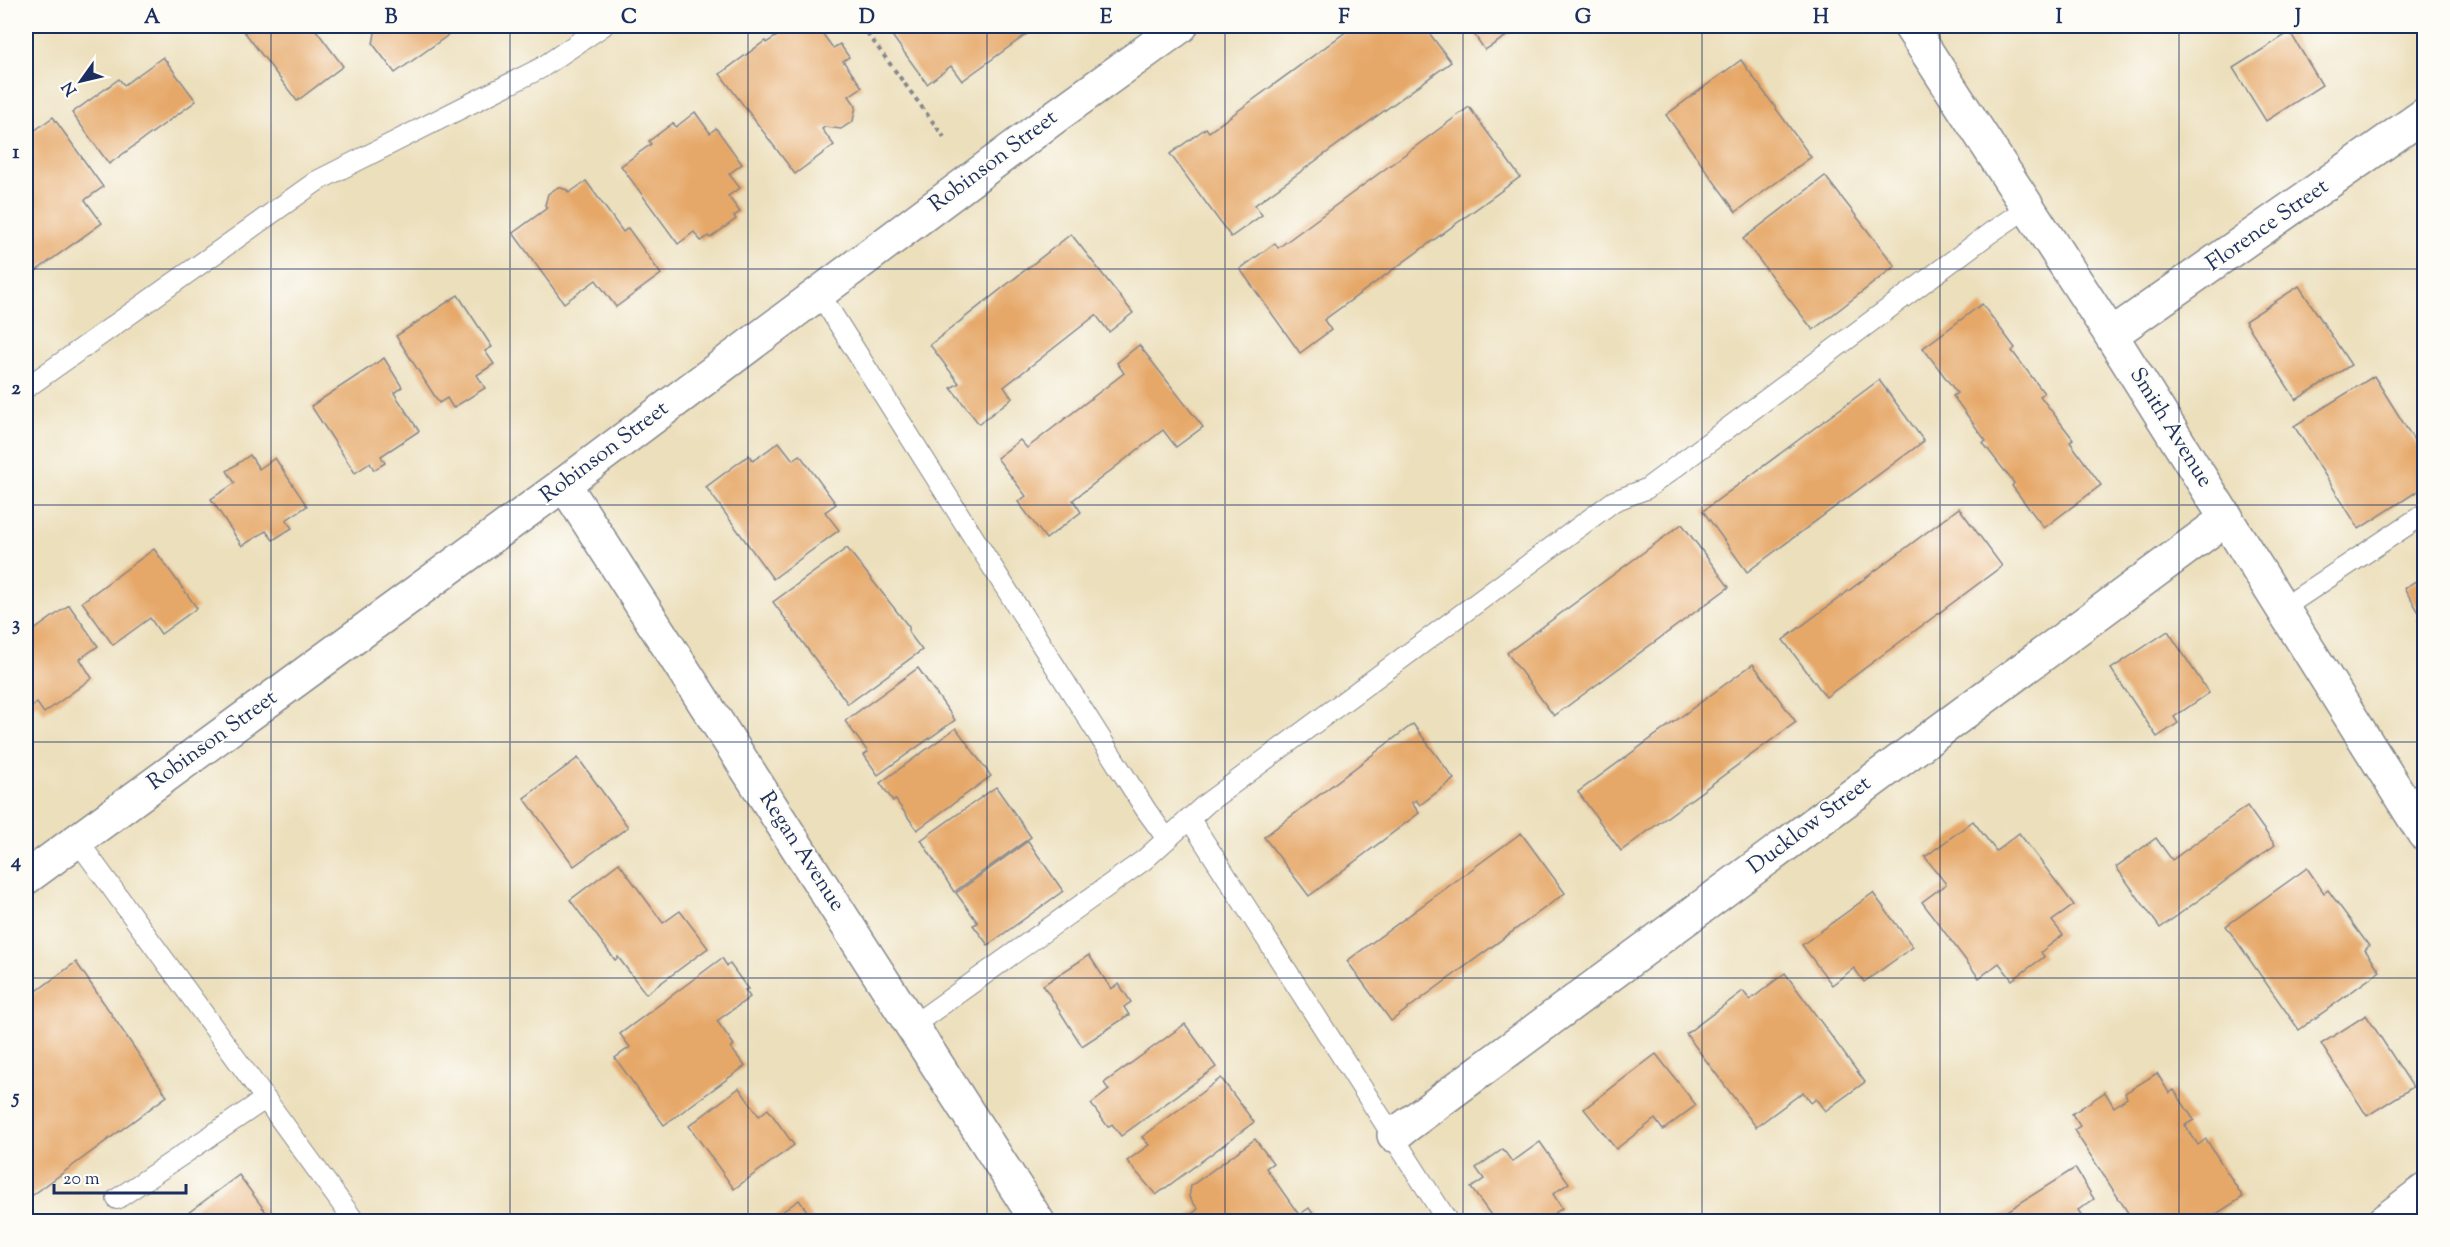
<svg xmlns="http://www.w3.org/2000/svg" width="2450" height="1247" viewBox="0 0 2450 1247" font-family="'Sorts Mill Goudy',serif">
<style>
.building{fill:#e6a869}
.lines{fill:none;stroke-linecap:round;stroke-linejoin:round}
.lane-casing{stroke:#84878d;stroke-width:22}
.street-casing{stroke:#84878d;stroke-width:36}
.secondary-casing{stroke:#84878d;stroke-width:36}
.path{stroke:#84878d;stroke-width:4;stroke-dasharray:4.5 4.5;stroke-linecap:butt}
.lane{stroke:#fff;stroke-width:20}
.street{stroke:#fff;stroke-width:33}
.secondary{stroke:#fff;stroke-width:33}
.grid{fill:none;stroke:#1b2f5e;stroke-width:1.5;stroke-opacity:0.55}
.labels{text-anchor:middle;dominant-baseline:central;stroke-width:4.5;stroke-linejoin:round;paint-order:stroke}
.street-label{font-size:22px;fill:#1b2f5e;stroke:#fdfcf7}
.neatline{fill:none;stroke:#1b2f5e;stroke-width:2}
.grid-label{font-size:20px;text-anchor:middle;font-weight:bold;fill:#1b2f5e}
</style>
<rect width="100%" height="100%" fill="#fdfcf7"/>
<filter id="ink" filterUnits="userSpaceOnUse"><feTurbulence type="fractalNoise" baseFrequency=".0167" numOctaves="2"/><feDisplacementMap in="SourceGraphic" scale="12" xChannelSelector="R" yChannelSelector="G"/><feConvolveMatrix kernelMatrix="1 2 1 2 8 2 1 2 1" color-interpolation-filters="sRGB"/></filter>
<filter id="wash" filterUnits="userSpaceOnUse"><feTurbulence type="fractalNoise" baseFrequency=".008" numOctaves="4" result="noise"/><feDisplacementMap in="SourceGraphic" scale="24" xChannelSelector="R" yChannelSelector="G"/><feGaussianBlur stdDeviation="1.35" result="paint"/><feColorMatrix in="noise" values="0 0 0 0 0 0 0 0 0 0 0 0 0 0 0 0 0 1.4 0 .05"/><feComposite in="paint" operator="in"/></filter>
<g filter="url(#wash)">
<rect width="100%" height="100%" fill="#ecdfbc"/>
<g id="blocks">
<g class="building">
<polygon points="240,26 313,26 343,66 297,101"/>
<polygon points="369,26 461,26 395,73 373,44 375,33"/>
<polygon points="793,26 817,26 833,48 840,44 849,57 843,61 862,87 849,96 856,106 853,121 841,129 825,127 822,129 834,145 795,174 720,74 765,41 766,43"/>
<polygon points="908,26 1038,26 962,81 951,66 927,84 893,37"/>
<polygon points="1354,26 1424,26 1451,62 1255,205 1262,215 1231,237 1170,154 1206,128 1209,132"/>
<polygon points="1453,26 1513,26 1516,30 1485,50 1469,27 1458,34"/>
<polygon points="2290,32 2322,85 2266,121 2233,68"/>
<polygon points="163,57 196,101 109,164 72,113 119,79 124,85"/>
<polygon points="1741,60 1811,157 1736,212 1666,115"/>
<polygon points="1469,107 1520,177 1324,320 1331,330 1300,353 1240,269 1275,243 1278,248"/>
<polygon points="695,112 710,133 716,128 742,164 729,174 740,188 728,196 740,212 734,216 736,219 710,238 708,236 701,241 694,232 678,244 621,166 651,144 649,141 673,123 676,127"/>
<polygon points="53,117 103,187 85,200 102,223 26,278 26,137"/>
<polygon points="1825,176 1895,266 1813,330 1743,239"/>
<polygon points="586,181 623,232 628,228 661,274 616,307 596,280 564,303 513,233 547,208 545,205 548,194 558,187 567,190 569,193"/>
<polygon points="1071,234 1133,313 1109,332 1096,315 1004,387 1012,398 979,424 951,388 959,383 930,345"/>
<polygon points="2299,286 2351,365 2296,400 2245,321"/>
<polygon points="458,295 492,347 485,351 494,364 477,375 485,388 453,408 447,398 439,403 396,336"/>
<polygon points="1982,304 2015,348 2012,351 2044,393 2040,396 2073,439 2070,442 2101,485 2044,528 2012,486 2014,483 1983,443 1986,441 1953,396 1957,393 1923,348"/>
<polygon points="1139,345 1203,427 1176,447 1163,430 1073,500 1081,512 1046,539 1018,502 1026,496 997,458 1020,440 1027,448 1124,373 1117,363"/>
<polygon points="384,358 402,387 394,393 419,431 381,456 385,463 374,470 370,463 355,473 311,406"/>
<polygon points="2374,376 2424,456 2424,487 2359,529 2294,426"/>
<polygon points="1879,380 1924,441 1747,572 1703,511"/>
<polygon points="779,442 793,460 800,455 836,504 825,512 839,530 773,579 706,487 749,455 753,461"/>
<polygon points="250,455 259,469 275,458 307,506 286,520 292,528 273,540 266,531 242,546 211,499 235,483 227,471"/>
<polygon points="1959,508 2002,566 1826,697 1783,640"/>
<polygon points="1682,524 1729,587 1554,716 1507,653"/>
<polygon points="847,548 909,627 909,633 922,650 848,704 773,602"/>
<polygon points="154,549 197,608 161,634 150,618 113,645 82,602"/>
<polygon points="2424,576 2424,629 2418,620 2422,617 2404,588"/>
<polygon points="69,605 98,646 80,659 92,678 44,713 37,703 26,711 26,636"/>
<polygon points="2168,631 2209,693 2174,717 2178,723 2157,737 2111,669"/>
<polygon points="1753,664 1796,722 1621,851 1578,792"/>
<polygon points="918,668 955,720 878,775 864,755 868,752 845,721"/>
<polygon points="1413,724 1454,779 1420,805 1416,800 1412,803 1419,813 1309,896 1264,837"/>
<polygon points="956,728 991,776 917,830 895,799 893,801 880,783"/>
<polygon points="578,758 628,827 574,866 524,798"/>
<polygon points="996,787 1031,837 954,892 921,840"/>
<polygon points="2247,806 2275,845 2160,928 2116,867 2156,838 2172,860"/>
<polygon points="1973,821 1996,851 2019,833 2074,905 2052,921 2063,935 2041,952 2044,957 2012,980 1999,963 1979,978 1922,902 1946,884 1925,857"/>
<polygon points="1521,833 1565,893 1391,1021 1347,961"/>
<polygon points="1028,841 1063,891 988,945 973,925 978,923 956,893"/>
<polygon points="619,863 663,923 680,911 708,948 646,994 618,957 615,960 570,900"/>
<polygon points="2307,868 2324,893 2328,890 2369,946 2365,950 2380,971 2299,1030 2226,926"/>
<polygon points="1873,893 1913,947 1864,982 1854,968 1832,985 1802,945"/>
<polygon points="1089,955 1111,989 1119,984 1131,1002 1124,1007 1129,1015 1082,1046 1043,985"/>
<polygon points="722,958 727,966 730,964 748,989 745,990 750,997 717,1021 734,1045 731,1048 745,1066 664,1125 615,1058 630,1047 620,1034"/>
<polygon points="76,962 167,1096 26,1200 26,999"/>
<polygon points="1785,973 1865,1082 1825,1111 1816,1099 1811,1103 1803,1092 1756,1127 1686,1034 1743,991 1750,1000"/>
<polygon points="2366,1015 2413,1087 2367,1116 2321,1044"/>
<polygon points="1185,1024 1216,1067 1121,1136 1112,1124 1108,1127 1091,1104 1109,1090 1104,1083"/>
<polygon points="1656,1054 1696,1105 1663,1130 1655,1119 1616,1149 1584,1109"/>
<polygon points="2157,1073 2169,1093 2174,1090 2194,1120 2185,1125 2198,1145 2206,1139 2243,1197 2210,1218 2208,1215 2198,1222 2194,1218 2189,1222 2134,1222 2074,1130 2080,1126 2072,1114 2105,1092 2114,1107 2127,1098 2125,1093"/>
<polygon points="1221,1078 1254,1122 1156,1195 1127,1161 1149,1145 1142,1137"/>
<polygon points="739,1088 759,1116 768,1109 794,1145 734,1189 689,1126"/>
<polygon points="1255,1139 1273,1163 1266,1168 1299,1215 1309,1208 1319,1222 1182,1222 1198,1209 1189,1197 1191,1186"/>
<polygon points="1540,1142 1569,1183 1553,1194 1562,1208 1543,1222 1496,1222 1471,1188 1484,1179 1476,1168 1503,1149 1512,1162"/>
<polygon points="2075,1168 2094,1199 2078,1210 2086,1222 1996,1222 1995,1219"/>
<polygon points="239,1175 273,1222 176,1222"/>
<polygon points="799,1200 815,1222 768,1222"/>
</g>
</g>
</g>
<g filter="url(#ink)">
<use href="#blocks" fill-opacity="0" stroke="#84878d" stroke-width="1.5"/>
<g class="lines">
<defs>
<g id="lane">
<polyline points="819,293 1146,810 1167,839"/>
<polyline points="26,388 317,181 541,68 603,26"/>
<polyline points="2283,608 2424,514"/>
<polyline points="1189,818 1448,1222"/>
<polyline points="77,840 355,1222"/>
<polyline points="912,1026 1144,860 1207,803 1614,501 1646,489 1990,233 2028,207"/>
<polyline points="117,1199 265,1099"/>
</g>
<g id="street">
<polyline points="2111,335 2424,115"/>
<polyline points="564,484 1038,1222"/>
<polyline points="1394,1135 2227,518"/>
<polyline points="2383,1222 2424,1191"/>
</g>
<g id="secondary">
<polyline points="1910,26 2111,335 2424,834"/>
<polyline points="26,878 564,484 1056,116 1181,26"/>
</g>
</defs>
<use href="#lane" class="lane-casing"/>
<use href="#street" class="street-casing"/>
<use href="#secondary" class="secondary-casing"/>
<polyline class="path" points="862,26 944,137"/>
<use href="#lane" class="lane"/>
<use href="#street" class="street"/>
<use href="#secondary" class="secondary"/>
</g>
</g>
<path class="grid" d="M271,26V1222M510,26V1222M748,26V1222M987,26V1222M1225,26V1222M1463,26V1222M1702,26V1222M1940,26V1222M2179,26V1222M26,269H2424M26,505H2424M26,742H2424M26,978H2424"/>
<g class="labels">
<g class="street-label">
<text transform="translate(994 162) rotate(-37)">Robinson Street</text>
<text transform="translate(2268 226) rotate(-35)">Florence Street</text>
<text transform="translate(2170 428) rotate(58)">Smith Avenue</text>
<text transform="translate(605 453) rotate(-37)">Robinson Street</text>
<text transform="translate(213 741) rotate(-36)">Robinson Street</text>
<text transform="translate(1810 826) rotate(-37)">Ducklow Street</text>
<text transform="translate(801 852) rotate(57)">Regan Avenue</text>
</g>
</g>
<rect width="2450" height="1247" fill="none" stroke="#fdfcf7" stroke-width="66"/>
<g transform="translate(81 81) rotate(236)" stroke="#fdfcf7" stroke-width="4.5" paint-order="stroke">
<path d="M0-4.5L10 22L0 15L-10 22Z" fill="#1b2f5e"/>
<text y="-9" font-size="16" font-weight="bold" text-anchor="middle" fill="#1b2f5e">N</text>
</g>
<path d="M54 1184v9h132v-9" fill="none" stroke="#1b2f5e" stroke-width="3"/>
<text x="63" y="1184" font-size="18" fill="#1b2f5e" stroke="#fdfcf7" stroke-width="4.5" paint-order="stroke">20 m</text>
<rect x="33" y="33" width="2384" height="1181" class="neatline"/>
<g class="grid-label">
<text x="152" y="23">A</text>
<text x="391" y="23">B</text>
<text x="629" y="23">C</text>
<text x="867" y="23">D</text>
<text x="1106" y="23">E</text>
<text x="1344" y="23">F</text>
<text x="1583" y="23">G</text>
<text x="1821" y="23">H</text>
<text x="2059" y="23">I</text>
<text x="2298" y="23">J</text>
<text x="16" y="158">1</text>
<text x="16" y="394">2</text>
<text x="16" y="630">3</text>
<text x="16" y="867">4</text>
<text x="16" y="1103">5</text>
</g>
</svg>
